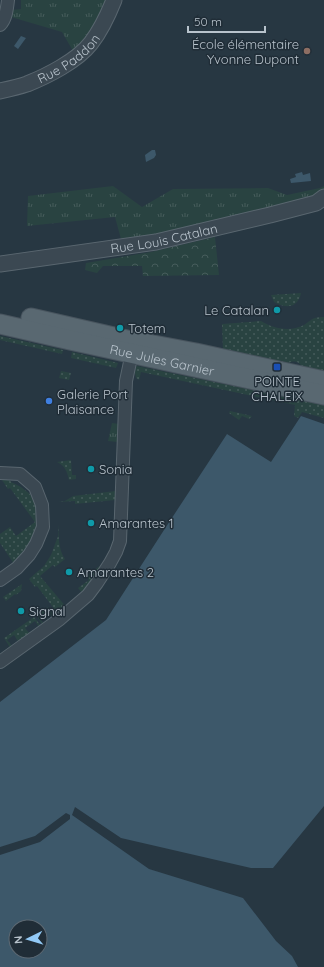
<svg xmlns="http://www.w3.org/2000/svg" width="324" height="967" viewBox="0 0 324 967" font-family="Quicksand,sans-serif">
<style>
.grass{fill:url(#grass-tufts)}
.forest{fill:url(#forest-crowns)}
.park{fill:url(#park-dots)}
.water{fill:#3d586a;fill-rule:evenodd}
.pier{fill:#273742}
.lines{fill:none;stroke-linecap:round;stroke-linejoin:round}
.minor-casing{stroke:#59666f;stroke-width:14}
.tertiary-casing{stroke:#59666f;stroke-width:17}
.primary-casing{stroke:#48545e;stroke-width:21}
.minor{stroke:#3b4852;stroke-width:12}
.tertiary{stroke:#3b4852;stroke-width:15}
.primary{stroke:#596871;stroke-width:19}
.education-dot{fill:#8d6e63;stroke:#202d37;stroke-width:1.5}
.culture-dot{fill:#0f9aa8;stroke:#202d37;stroke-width:1.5}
.transit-dot{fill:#1a4fb4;stroke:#202d37;stroke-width:1.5}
.shop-dot{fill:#3f7fe0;stroke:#202d37;stroke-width:1.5}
.labels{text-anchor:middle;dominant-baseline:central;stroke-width:3;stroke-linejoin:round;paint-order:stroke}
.poi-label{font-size:13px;fill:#b8c3cc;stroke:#202d37;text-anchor:start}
.street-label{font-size:13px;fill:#b8c3cc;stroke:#202d37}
</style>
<defs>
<pattern id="grass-tufts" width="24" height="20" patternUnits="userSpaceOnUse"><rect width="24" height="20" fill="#294341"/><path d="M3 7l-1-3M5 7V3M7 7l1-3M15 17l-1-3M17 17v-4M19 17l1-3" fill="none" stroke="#465c5b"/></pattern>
<pattern id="forest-crowns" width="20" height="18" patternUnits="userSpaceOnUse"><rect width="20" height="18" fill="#294341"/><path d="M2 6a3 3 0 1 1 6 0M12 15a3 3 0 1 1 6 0" fill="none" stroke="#465c5b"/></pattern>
<pattern id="park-dots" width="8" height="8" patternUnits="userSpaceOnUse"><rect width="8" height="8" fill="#294341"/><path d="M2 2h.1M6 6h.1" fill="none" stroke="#465c5b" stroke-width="1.8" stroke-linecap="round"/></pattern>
</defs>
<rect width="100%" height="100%" fill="#273742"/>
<g class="grass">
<polygon points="21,0 109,0 83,45 73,51 62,32 11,17 12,10 21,9"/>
<polygon points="113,186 142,207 173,189 268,188 287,195 320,188 324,186 324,193 282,206 221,218 168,235 121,239 115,217 27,226 28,196"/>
<polygon points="112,423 119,424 118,442 108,441"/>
</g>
<polygon class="forest" points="215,237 219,275 143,276 142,266 103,266 97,273 85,270 86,263 151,252"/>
<g class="park">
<path d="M301,293C298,308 286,309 274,302L271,295Z"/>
<path d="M324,317V373L303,369C300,361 294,360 288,363L223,350L222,324L261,321C274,329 290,332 304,325C307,323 311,319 315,318C317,317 321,317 324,317Z"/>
<polygon points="0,336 63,350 62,354 0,340"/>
<polygon points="72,352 118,363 116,368 71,358"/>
<polygon points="137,366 324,405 324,418 302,412 298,418 294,416 295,405 141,372 139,380 136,378 135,373 136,367"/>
<polygon points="61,371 71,373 69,380 59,378"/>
<polygon points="230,411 252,416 249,419 242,416 239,420 229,413"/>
<path d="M71,460L72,475H76V479L69,480C67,471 65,466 57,462Z"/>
<polygon points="0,477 9,478 11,482 21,487 30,494 37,507 38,523 29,548 14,564 0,543 0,534 10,527 16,536 35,522 10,488 8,489"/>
<polygon points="116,491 115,500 75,504 75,501 58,502 65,501 73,496"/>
<path d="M58,524C59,535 58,550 65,559L55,567L53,565L40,576L67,608L58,614L37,586L35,587L29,579L44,566L51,555L58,536Z"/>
<polygon points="101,565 104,568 82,593 78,588 89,580 86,576"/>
<polygon points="22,584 21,591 16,595 15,594 6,601 3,597"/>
<polygon points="48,607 55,616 52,617 48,612 39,617 43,623 42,624 36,615"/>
<polygon points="34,617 41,626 39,627 35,621 25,628 30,634 19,643 14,635 7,640 13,647 11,649 4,638"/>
</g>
<g class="water">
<polygon points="21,36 26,38 18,49 14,46"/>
<polygon points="152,150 155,150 156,155 154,158 146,162 145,155"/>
<polygon points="302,172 303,175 310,173 311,181 291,183 290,179 296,177 295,174"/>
<path d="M301,416L324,424V806L273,868H251L121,838L75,807L72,815L149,869L243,898L276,941L292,956L298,967H0V702L106,620L164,530L227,434L271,462ZM16,927H40V951H16Z"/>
</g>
<polygon class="pier" points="66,813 70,815 70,819 40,842 0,855 0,847 35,836"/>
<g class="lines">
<defs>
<g id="minor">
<path d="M0,25C6,19 7,9 8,0"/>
<polyline points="0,473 20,474 35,487 42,505 43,527 36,544 29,555 17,568 0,580"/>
<polyline points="0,662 60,619 88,595 97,583 110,563 116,552 120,541 126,381 133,348"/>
</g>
<g id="tertiary">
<path id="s1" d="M0,91C9,89 18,87 27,84C47,76 77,61 91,43C101,30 108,15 114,0"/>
<path id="s2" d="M0,264L156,242L270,215L316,203L324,197"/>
</g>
<g id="primary">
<polyline points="31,318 127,340 196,353 324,381"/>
<path id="s3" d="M0,324L70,340L324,395"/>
</g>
</defs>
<use href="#minor" class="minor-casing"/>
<use href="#tertiary" class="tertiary-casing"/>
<use href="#primary" class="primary-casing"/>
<use href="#minor" class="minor"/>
<use href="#tertiary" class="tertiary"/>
<use href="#primary" class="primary"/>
</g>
<circle class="education-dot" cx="307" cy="51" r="4"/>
<g class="culture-dot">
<circle cx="277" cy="310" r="4"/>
<circle cx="120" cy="328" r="4"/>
<circle cx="91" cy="469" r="4"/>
<circle cx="91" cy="523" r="4"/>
<circle cx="69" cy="572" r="4"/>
<circle cx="21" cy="611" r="4"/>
</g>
<rect class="transit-dot" x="273" y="363" width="8" height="8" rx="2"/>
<circle class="shop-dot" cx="49" cy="401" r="4"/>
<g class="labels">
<g class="poi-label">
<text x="299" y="44" text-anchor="end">École élémentaire<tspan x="299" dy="15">Yvonne Dupont</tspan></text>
<text x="269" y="310" text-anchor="end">Le Catalan</text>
<text x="128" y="328">Totem</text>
<text x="277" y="381" text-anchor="middle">POINTE<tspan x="277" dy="15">CHALEIX</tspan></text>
<text x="57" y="394">Galerie Port<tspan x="57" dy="15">Plaisance</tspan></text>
<text x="99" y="469">Sonia</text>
<text x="99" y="523">Amarantes 1</text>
<text x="77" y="572">Amarantes 2</text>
<text x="29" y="611">Signal</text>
</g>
<g class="street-label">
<text stroke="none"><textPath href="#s1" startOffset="77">Rue Paddon</textPath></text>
<text stroke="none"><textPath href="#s2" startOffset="166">Rue Louis Catalan</textPath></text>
<text stroke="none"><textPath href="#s3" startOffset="166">Rue Jules Garnier</textPath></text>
</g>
</g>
<g transform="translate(28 939) rotate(265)"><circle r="19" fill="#202d37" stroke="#5d6973"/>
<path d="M0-3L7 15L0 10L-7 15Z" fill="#92caf7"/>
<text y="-6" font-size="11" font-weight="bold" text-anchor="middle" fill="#b8c3cc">N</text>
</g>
<path d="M188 26v6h77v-6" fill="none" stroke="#b8c3cc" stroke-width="2"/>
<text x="194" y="26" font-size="12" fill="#b8c3cc" stroke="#202d37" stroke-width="3" paint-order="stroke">50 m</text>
</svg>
